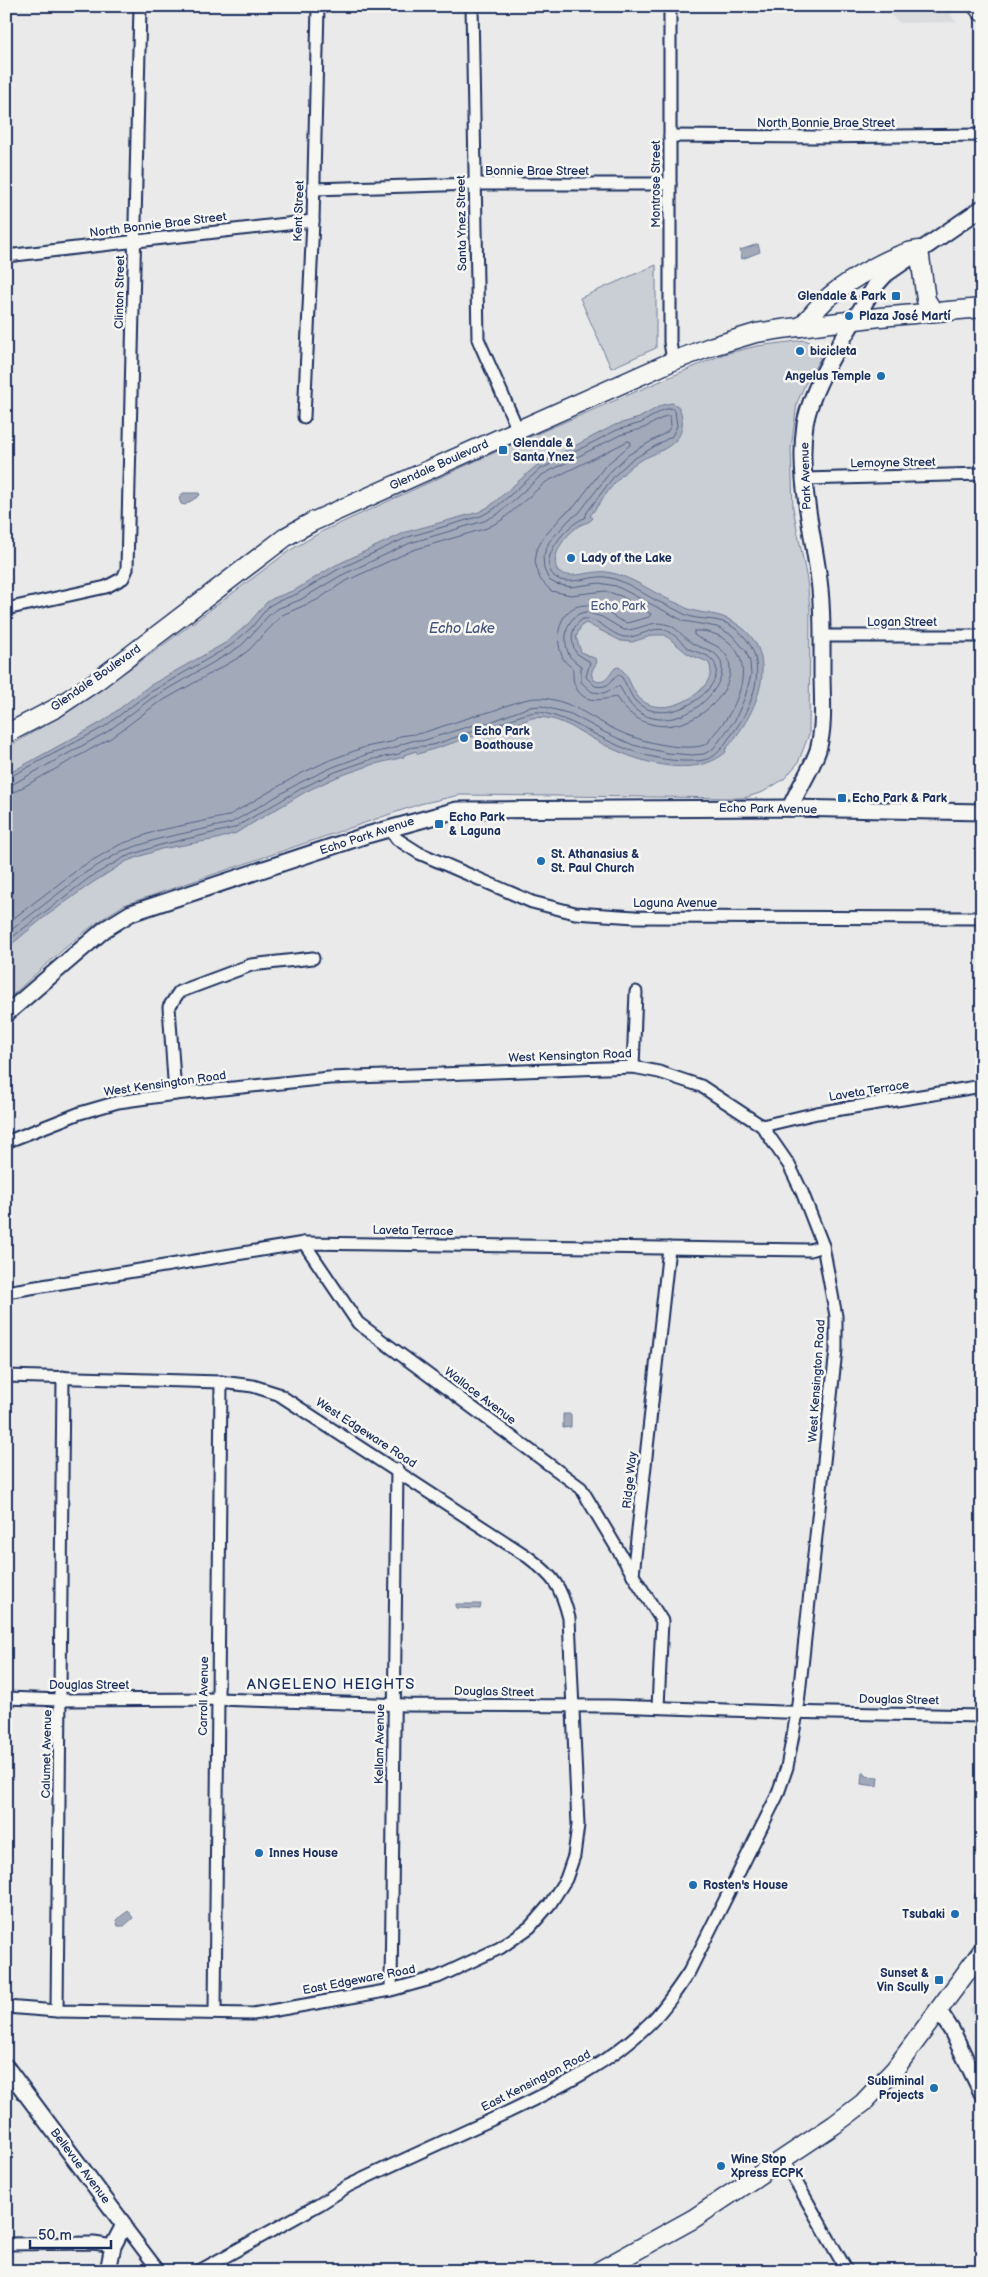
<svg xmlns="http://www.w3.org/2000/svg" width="988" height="2277" viewBox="0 0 988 2277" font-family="'Balsamiq Sans',sans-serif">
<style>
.built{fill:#dadcde}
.green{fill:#caced5;stroke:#727e9a}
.water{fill:#a2aaba;stroke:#6c7995;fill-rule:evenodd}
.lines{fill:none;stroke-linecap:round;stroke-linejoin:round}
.shore{stroke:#516083;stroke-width:1}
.street-casing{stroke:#1b2f5e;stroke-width:15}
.secondary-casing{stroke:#1b2f5e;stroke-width:19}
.primary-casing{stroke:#1b2f5e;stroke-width:21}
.street{stroke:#f6f6f2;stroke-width:11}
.secondary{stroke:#f6f6f2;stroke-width:15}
.primary{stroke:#f6f6f2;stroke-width:18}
.poi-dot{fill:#1f6fb2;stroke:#f6f6f2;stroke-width:2}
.labels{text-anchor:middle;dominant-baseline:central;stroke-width:5;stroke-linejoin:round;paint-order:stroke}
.street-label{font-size:12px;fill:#1b2f5e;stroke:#f6f6f2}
.poi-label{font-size:12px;font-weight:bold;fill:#1b2f5e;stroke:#f6f6f2;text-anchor:start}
.park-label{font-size:12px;fill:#47577c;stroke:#f6f6f2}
.water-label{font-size:14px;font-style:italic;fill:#44547a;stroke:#f6f6f2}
.quarter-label{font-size:15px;letter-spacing:1px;fill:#1b2f5e;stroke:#f6f6f2}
</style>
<rect width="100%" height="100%" fill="#e9eae9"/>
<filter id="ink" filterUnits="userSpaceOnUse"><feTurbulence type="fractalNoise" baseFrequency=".02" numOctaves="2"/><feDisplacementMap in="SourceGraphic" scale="10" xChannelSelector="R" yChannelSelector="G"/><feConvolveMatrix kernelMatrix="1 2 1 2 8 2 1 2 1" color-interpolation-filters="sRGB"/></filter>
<g filter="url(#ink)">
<g class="built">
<polygon points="880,6 945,6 956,22 900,23"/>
<polygon points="982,1994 982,2023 975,2023 970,2009"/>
</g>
<g class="green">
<polygon points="656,265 656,348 611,368 580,298"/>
<path d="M805,340L817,345L820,359L805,384L797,403L791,449L793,508L807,580L810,609L809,734L798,763L784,779L763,792L744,798L460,795L420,804L124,905C80,931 44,967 6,1001V748L66,713L151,654L289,551L321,532L513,444L724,354L757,346Z"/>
</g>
<g class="water">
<polygon points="758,244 760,252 742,259 740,250"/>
<path d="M672,403L678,406C683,414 684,427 679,436C670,451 646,455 633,465C615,479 603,499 590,516L593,518C588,524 585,522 579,526C565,535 549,556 558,572C572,580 591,570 607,572C633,576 655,595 679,604C694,615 713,611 730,620C787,649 757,715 725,750L726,752C693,781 634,761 599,742C578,731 556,714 532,718L485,736L484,733L418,754L416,751L404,755V757L371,765L337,777L307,791L236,833L217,839L161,849L127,861L92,883L42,919L6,949V775L102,722L149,686L227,642L248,624L267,602L274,598L295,590L334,566L406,532L479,512L490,506L536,466L615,425L639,418L662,405ZM586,623L621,641L632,642L654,635H665L688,654L708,662C723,683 673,720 644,702C631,694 631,676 619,667L615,668C609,675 605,686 594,680C589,673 593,669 597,662L596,659L581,652L576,637L581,626Z"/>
<polygon points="183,493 199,493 200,495 185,505 181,504 179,498"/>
<polygon points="563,1414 571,1414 571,1427 563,1428"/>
<polygon points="456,1604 481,1604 480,1609 456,1608"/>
<polygon points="862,1773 865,1773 866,1776 878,1777 877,1786 861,1784"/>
<polygon points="128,1911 133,1918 124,1926 118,1926 116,1920"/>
</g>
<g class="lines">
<g class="shore">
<path d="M586,612L602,617L624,630C638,631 651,620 665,624C677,626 683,638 693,644C702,649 713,649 719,658C725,668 721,678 716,687C700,713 664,730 637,711C628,704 625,694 619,686L604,693L592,692L581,682V666C577,663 572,660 569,655C562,639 566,614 586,612Z"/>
<path d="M583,619C599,617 609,634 624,637C638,639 651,626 665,630C675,633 681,643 689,649C697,653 707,653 713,661C731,683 674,729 640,705C629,698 628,683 619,674C610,679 611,689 595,686L586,677L590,662L576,653C570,640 570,627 583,619Z"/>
<path d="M6,779L104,727L149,693L230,646L251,628L269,606L276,602L297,594L337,570L408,537L481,516L494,509L539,470L617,430L641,423L663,410L671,408L675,411L677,426L672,436L630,461L615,475L587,512L585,518C568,523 536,559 554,576C566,588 591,575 606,577C625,580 640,592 657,601C666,605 675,609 684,614C697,621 714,617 728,624C775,650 756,705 729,738C724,745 719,753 712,757C703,762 692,761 682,761C660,760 637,754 617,745C588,732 573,720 541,712C530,710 499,724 488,729H482C466,733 451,739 436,744C424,748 408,744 399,754L369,760L335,772L304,787L234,828L160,845L125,857L89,878L6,942"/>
<polyline points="6,785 13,784 107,732 152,698 233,651 243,644 269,615 279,608 300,600 340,576 410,543 484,521 498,514 542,475 620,435 644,428 666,416 670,416 671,426 667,432 628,455 611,471 579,513 570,519 549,542 543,557 544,569 549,580 556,584 571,587 599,583 616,586 684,621 717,627 732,635 746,651 750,662 751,675 745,697 735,720 713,749 704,754 692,755 667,753 633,745 604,732 571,714 541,706 529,707 488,723 480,723 422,741 415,740 402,744 395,748 368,754 333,767 301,782 231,823 158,839 122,851 85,873 6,934"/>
<path d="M6,793L16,791L111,738L155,705L238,658L249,650L282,615L317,600L344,582L413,550L487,528L502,520L546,482L628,441L631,442L630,445L605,466L574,507L564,514L544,537L537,549L535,562L540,579L551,591L571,595L605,591L621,596L651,614L649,617L627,623C612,619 602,604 585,605C559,606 554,637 562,656C564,662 568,664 572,668C574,672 572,678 574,683C582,705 599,700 616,697C661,766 750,694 726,655C718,643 705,643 694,635V631C707,630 721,635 730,643C753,664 740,700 724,722C719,729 712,735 708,743C700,748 690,747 681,747C656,745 630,738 608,726C586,714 566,699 540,698C520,697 497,712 477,715L422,733L400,736L391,742L365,747L330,760L298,775L228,816L156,831L119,845L81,867L6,924"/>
</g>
<defs>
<g id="street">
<polyline points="472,6 478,339 518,430"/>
<polyline points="670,6 670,342 673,361"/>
<polyline points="670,136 814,137 982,135"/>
<polyline points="314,189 474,184 670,184"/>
<polyline points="6,256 313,221"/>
<polyline points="304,417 313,221 318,6"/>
<polyline points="805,479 982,474"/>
<polyline points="6,609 106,587 123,578 127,569 140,6"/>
<polyline points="822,636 982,636"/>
<polyline points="389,828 397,839 419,853 532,902 575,913 635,917 982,918"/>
<polyline points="633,1067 636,992"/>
<polyline points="175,1094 169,1007 179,992 251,965 313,958"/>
<polyline points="762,1126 817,1113 982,1086"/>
<path d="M6,1142L80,1113L118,1102L175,1094L329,1078L633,1067L659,1072L701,1086L762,1126L789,1165L802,1192L823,1246L836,1316V1350L797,1713L787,1767L777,1796L689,1972C677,1990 665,2008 650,2023C609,2064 558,2088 506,2113C453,2137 400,2161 348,2186L320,2204L199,2271"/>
<polyline points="304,1243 358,1323 581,1488 633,1575"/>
<polyline points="6,1292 304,1243 810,1250 823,1246"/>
<path d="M6,1376L221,1382L253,1386L278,1394L528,1557C554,1577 561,1586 569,1618L578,1825L574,1856L566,1879L550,1904L530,1927L500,1948L438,1977L391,1990L253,2014L57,2011L6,2007"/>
<polyline points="6,1698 61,1700 218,1699 407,1705 612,1706 782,1712 982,1716"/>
<polyline points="658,1707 662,1621 633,1575 669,1248"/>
<polyline points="982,1896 982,1918"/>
<polyline points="391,1990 397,1469"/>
<polyline points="57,2011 63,1377"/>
<polyline points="215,2012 221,1382"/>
<polyline points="783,2159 847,2271"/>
<polyline points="124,2225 159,2271"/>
<polyline points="6,2244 94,2243 113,2246"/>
</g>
<g id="secondary">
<path d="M790,808C798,788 811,771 818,750C825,725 822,698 822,672C822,636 823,601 817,566C810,520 798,471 805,424C813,380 852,325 875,286L886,274L982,208"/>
<polyline points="6,1014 105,929 131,913 367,835 457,810 790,808 982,812"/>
<polyline points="939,2011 952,2031 982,2093"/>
<polyline points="6,2067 124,2225 113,2246 108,2271"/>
</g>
<g id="primary">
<polyline points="977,6 982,12"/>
<path d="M801,327C810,317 819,305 830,296C849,280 896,252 919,250L926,300L934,312"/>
<polyline points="6,734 56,708 98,680 287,536 312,522 673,361 713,346 756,333 782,329 880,317 982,308"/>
<polyline points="599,2271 693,2219 834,2125 863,2103 895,2069 982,1951"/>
</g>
</defs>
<use href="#street" class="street-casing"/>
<use href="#secondary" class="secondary-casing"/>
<use href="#primary" class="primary-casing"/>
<use href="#street" class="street"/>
<use href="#secondary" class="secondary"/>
<use href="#primary" class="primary"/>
</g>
</g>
<g class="poi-dot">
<rect x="891" y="291" width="10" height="10" rx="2.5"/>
<circle cx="849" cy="316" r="5"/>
<circle cx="800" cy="351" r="5"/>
<circle cx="881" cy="376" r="5"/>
<rect x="498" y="445" width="10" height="10" rx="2.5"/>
<circle cx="571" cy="558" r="5"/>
<circle cx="464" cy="738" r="5"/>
<rect x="837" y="793" width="10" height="10" rx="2.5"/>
<rect x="434" y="819" width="10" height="10" rx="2.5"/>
<circle cx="541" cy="861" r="5"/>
<circle cx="259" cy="1853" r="5"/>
<circle cx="693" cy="1885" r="5"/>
<circle cx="955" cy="1914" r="5"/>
<rect x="934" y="1975" width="10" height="10" rx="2.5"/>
<circle cx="934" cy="2088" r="5"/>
<circle cx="721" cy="2166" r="5"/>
</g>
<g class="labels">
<g class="street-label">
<text x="826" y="123">North Bonnie Brae Street</text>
<text x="537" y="171">Bonnie Brae Street</text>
<text transform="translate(656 184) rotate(-90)">Montrose Street</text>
<text transform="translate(299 211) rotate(-88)">Kent Street</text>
<text transform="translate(462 223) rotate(-91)">Santa Ynez Street</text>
<text transform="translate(158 225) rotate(-7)">North Bonnie Brae Street</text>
<text transform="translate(120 292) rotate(-89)">Clinton Street</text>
<text transform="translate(893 463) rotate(-1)">Lemoyne Street</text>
<text transform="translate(439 465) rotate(-24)">Glendale Boulevard</text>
<text transform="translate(806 476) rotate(-92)">Park Avenue</text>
<text x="902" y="622">Logan Street</text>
<text transform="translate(96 678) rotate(-35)">Glendale Boulevard</text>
<text transform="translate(768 809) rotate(1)">Echo Park Avenue</text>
<text transform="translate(367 836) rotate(-18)">Echo Park Avenue</text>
<text x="675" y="903">Laguna Avenue</text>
<text transform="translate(570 1056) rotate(-2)">West Kensington Road</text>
<text transform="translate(165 1084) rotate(-8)">West Kensington Road</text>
<text transform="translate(869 1091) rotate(-9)">Laveta Terrace</text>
<text transform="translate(413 1231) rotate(1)">Laveta Terrace</text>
<text transform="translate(817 1381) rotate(-86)">West Kensington Road</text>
<text transform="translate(480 1396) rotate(37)">Wallace Avenue</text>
<text transform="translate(366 1433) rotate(33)">West Edgeware Road</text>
<text transform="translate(630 1480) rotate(-84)">Ridge Way</text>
<text x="89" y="1685">Douglas Street</text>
<text transform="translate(494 1692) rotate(1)">Douglas Street</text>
<text transform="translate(204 1696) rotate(-89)">Carroll Avenue</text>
<text transform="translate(899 1700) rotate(1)">Douglas Street</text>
<text transform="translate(380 1744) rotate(-89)">Kellam Avenue</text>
<text transform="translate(47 1754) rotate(-89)">Calumet Avenue</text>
<text transform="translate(359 1980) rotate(-11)">East Edgeware Road</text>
<text transform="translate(536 2081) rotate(-27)">East Kensington Road</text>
<text transform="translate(80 2166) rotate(53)">Bellevue Avenue</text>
</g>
<g class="poi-label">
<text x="886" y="296" text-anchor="end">Glendale &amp; Park</text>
<text x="859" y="316">Plaza José Martí</text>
<text x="810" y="351">bicicleta</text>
<text x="871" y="376" text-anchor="end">Angelus Temple</text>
<text x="513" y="443">Glendale &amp;<tspan x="513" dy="14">Santa Ynez</tspan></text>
<text x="581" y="558">Lady of the Lake</text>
<text x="474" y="731">Echo Park<tspan x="474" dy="14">Boathouse</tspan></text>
<text x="852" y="798">Echo Park &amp; Park</text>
<text x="449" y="817">Echo Park<tspan x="449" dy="14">&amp; Laguna</tspan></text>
<text x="551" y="854">St. Athanasius &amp;<tspan x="551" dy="14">St. Paul Church</tspan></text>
<text x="269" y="1853">Innes House</text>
<text x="703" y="1885">Rosten's House</text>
<text x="945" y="1914" text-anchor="end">Tsubaki</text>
<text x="929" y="1973" text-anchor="end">Sunset &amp;<tspan x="929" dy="14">Vin Scully</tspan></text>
<text x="924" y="2081" text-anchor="end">Subliminal<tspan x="924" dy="14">Projects</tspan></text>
<text x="731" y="2159">Wine Stop<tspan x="731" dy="14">Xpress ECPK</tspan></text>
</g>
<g class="park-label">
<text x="618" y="606">Echo Park</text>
</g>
<g class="water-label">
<text x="462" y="628">Echo Lake</text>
</g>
<g class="quarter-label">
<text x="331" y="1684">ANGELENO HEIGHTS</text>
</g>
</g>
<rect width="988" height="2277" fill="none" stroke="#f6f6f2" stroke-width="25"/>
<rect x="12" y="12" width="963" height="2252" fill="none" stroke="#1b2f5e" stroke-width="2" filter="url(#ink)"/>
<path d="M30 2240v8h81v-8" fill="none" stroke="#1b2f5e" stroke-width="2.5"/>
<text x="38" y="2240" font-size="15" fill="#1b2f5e" stroke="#f6f6f2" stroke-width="4" paint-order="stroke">50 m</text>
</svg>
